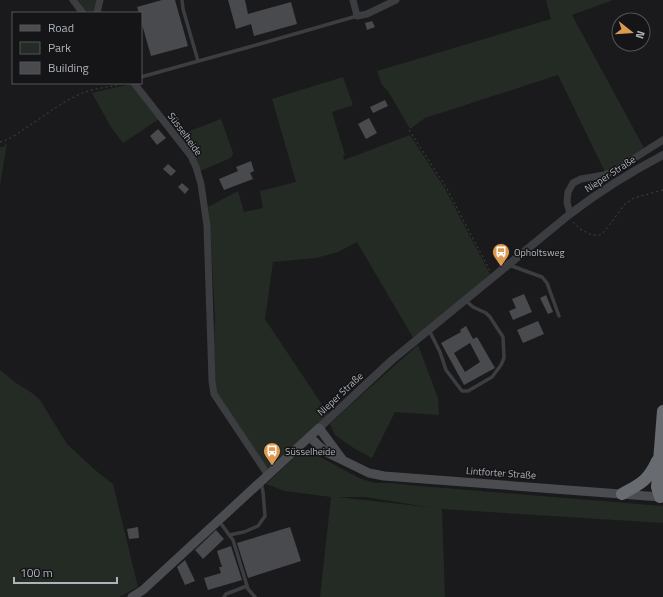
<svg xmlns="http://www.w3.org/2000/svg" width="663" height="597" viewBox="0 0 663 597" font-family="'Titillium Web',sans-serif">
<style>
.green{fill:#242b24;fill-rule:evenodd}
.building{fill:#494a4e;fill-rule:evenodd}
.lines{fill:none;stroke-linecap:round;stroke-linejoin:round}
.path{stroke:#424447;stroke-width:1;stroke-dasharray:2 3;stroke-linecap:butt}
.service{stroke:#3b3d40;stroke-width:3.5}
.minor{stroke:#3b3d40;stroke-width:7}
.tertiary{stroke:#3b3d40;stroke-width:8}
.secondary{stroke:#4a4c50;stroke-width:9}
.motorway{stroke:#686c71;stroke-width:12}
.labels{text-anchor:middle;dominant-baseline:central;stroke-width:3;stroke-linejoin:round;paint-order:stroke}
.street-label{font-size:10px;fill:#aeb3ba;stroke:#151517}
.poi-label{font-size:10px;fill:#aeb3ba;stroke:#151517;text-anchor:start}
</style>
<rect width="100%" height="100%" fill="#1a1a1c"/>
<g class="green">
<polygon points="78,0 98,0 95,13 87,13"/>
<polygon points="546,0 613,0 572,15 644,148 605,172 558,75 425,118 410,129 388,91 382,85 377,71 551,19"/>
<polygon points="343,77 353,105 332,112 345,155 343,156 344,160 410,135 444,187 490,274 415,341 357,242 338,252 316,258 273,262 265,319 329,415 269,468 265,466 218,397 215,382 213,347 214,344 215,318 210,224 208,207 238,191 244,212 263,208 260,191 296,182 272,99"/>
<polygon points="131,84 159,119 123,143 111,127 92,93"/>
<polygon points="221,119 233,153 231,158 200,171 179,135"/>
<polygon points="7,143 0,185 0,147 3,147"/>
<polygon points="418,345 438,398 439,415 395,412 372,458 355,449 335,435 330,424 356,400"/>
<polygon points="0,370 16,383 32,393 40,400 51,418 67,444 95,470 113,484 138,587 119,597 0,597"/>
<path d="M308,451L316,455L361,479L376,483H392L408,485L663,506V523L442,509L445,597H320L331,497L285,491L266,484L300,452ZM337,497H365L428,507H427Z"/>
</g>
<g class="building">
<polygon points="162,0 175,0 188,46 151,56 141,21 141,13 139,13 137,7"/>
<polygon points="228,0 245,0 248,14 291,2 297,24 254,36 251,24 236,29"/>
<polygon points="372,21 375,27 367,30 365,23"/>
<polygon points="385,100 388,106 373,113 370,107"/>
<polygon points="369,118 377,133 366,139 358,124"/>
<polygon points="158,129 166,138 157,145 150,136"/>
<polygon points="251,161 254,171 250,173 253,179 224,190 219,179 238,171 236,167"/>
<polygon points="168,164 176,171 171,176 163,169"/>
<polygon points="182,183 189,189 185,194 178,187"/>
<polygon points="524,294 532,312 513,320 509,311 516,308 512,299"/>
<polygon points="546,295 553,312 548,314 540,298"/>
<polygon points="538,321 544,334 523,343 517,330"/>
<path d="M466,326L473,339L477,337L495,368L464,385L441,343L461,332L460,330ZM470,343L480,362L465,372L454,353Z"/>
<polygon points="138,527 139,538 129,539 127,529"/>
<polygon points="290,527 301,561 248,578 237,543"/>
<polygon points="216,530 224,539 203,559 195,550"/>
<polygon points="231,546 242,580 208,590 204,578 221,573 219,567 222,567 217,551"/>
<polygon points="185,560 195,581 185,585 177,567"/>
</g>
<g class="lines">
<g class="path">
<polyline points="409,130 446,187 490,271"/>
<path d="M0,142C9,140 17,134 24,129C42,118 58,104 76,96C91,88 108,88 124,83"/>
<polyline points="573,222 580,229 592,235 600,235 605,231 625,204 634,198 663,190"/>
</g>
<g class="service">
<polyline points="182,0 183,9 198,61"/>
<polyline points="141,77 249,47 357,16"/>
<polyline points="509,265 542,277 547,283 559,316"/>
<polyline points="429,330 440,352 446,370 462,391 468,391 492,377 501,365 504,358 503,337 490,317 486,313 473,307 465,300"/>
<polyline points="219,521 233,540 248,589 255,597"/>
<polyline points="229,535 244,532 258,526 265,516 263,492 261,482"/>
<polyline points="224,597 226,594 247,586"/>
</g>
<g class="minor">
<polyline points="73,0 83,13"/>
<polyline points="353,0 357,16 367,14 396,0"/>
<polyline points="97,13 100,0"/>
<polyline points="134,83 191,156 196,167 201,184 207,226 212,381 214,394 268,475"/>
<polyline points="570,214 567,202 568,192 573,183 581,179 604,175 614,171 663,140"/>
</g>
<path class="tertiary" d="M319,428L392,360L570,214C600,191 629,173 663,155"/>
<g class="secondary">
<polyline points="310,437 319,446 328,453 369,473 384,476 660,497"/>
<polyline points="132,597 143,590 319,428 342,459"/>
</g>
<g class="motorway">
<path d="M622,494C640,484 648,481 657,461"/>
<polyline points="660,497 657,487 663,411"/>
</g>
</g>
<defs>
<symbol id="bus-pin" viewBox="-11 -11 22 30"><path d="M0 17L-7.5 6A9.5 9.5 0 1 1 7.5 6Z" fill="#dc9a51" stroke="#151517"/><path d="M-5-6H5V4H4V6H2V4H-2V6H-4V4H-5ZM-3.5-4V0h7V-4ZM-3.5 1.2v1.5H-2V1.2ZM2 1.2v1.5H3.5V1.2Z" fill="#fff"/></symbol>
</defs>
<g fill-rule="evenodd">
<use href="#bus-pin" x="491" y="242" width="20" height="27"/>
<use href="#bus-pin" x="262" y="441" width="20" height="27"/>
</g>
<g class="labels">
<g class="street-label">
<text transform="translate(185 134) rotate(54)">Süsselheide</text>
<text transform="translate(610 174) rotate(-33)">Nieper Straße</text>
<text transform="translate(340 394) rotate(-43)">Nieper Straße</text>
<text transform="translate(501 473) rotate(4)">Lintforter Straße</text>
</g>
<g class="poi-label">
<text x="514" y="252">Opholtsweg</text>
<text x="285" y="451">Süsselheide</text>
</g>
</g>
<rect x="12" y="12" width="130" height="72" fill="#151517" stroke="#525458"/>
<rect x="20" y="25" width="20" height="6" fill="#4a4c50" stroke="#525458"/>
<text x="48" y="32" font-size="12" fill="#aeb3ba">Road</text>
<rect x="20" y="42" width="20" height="12" fill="#242b24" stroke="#525458"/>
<text x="48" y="52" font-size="12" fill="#aeb3ba">Park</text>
<rect x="20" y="62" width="20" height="12" fill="#494a4e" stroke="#525458"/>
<text x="48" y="72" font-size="12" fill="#aeb3ba">Building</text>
<g transform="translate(631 32) rotate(107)"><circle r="19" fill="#151517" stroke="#525458"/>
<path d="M0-3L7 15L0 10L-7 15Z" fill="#dc9a51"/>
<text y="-6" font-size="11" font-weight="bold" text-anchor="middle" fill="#aeb3ba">N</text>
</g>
<path d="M14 577v6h103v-6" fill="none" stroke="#aeb3ba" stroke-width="2"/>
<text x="20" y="577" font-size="12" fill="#aeb3ba" stroke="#151517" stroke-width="3" paint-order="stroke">100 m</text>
</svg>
